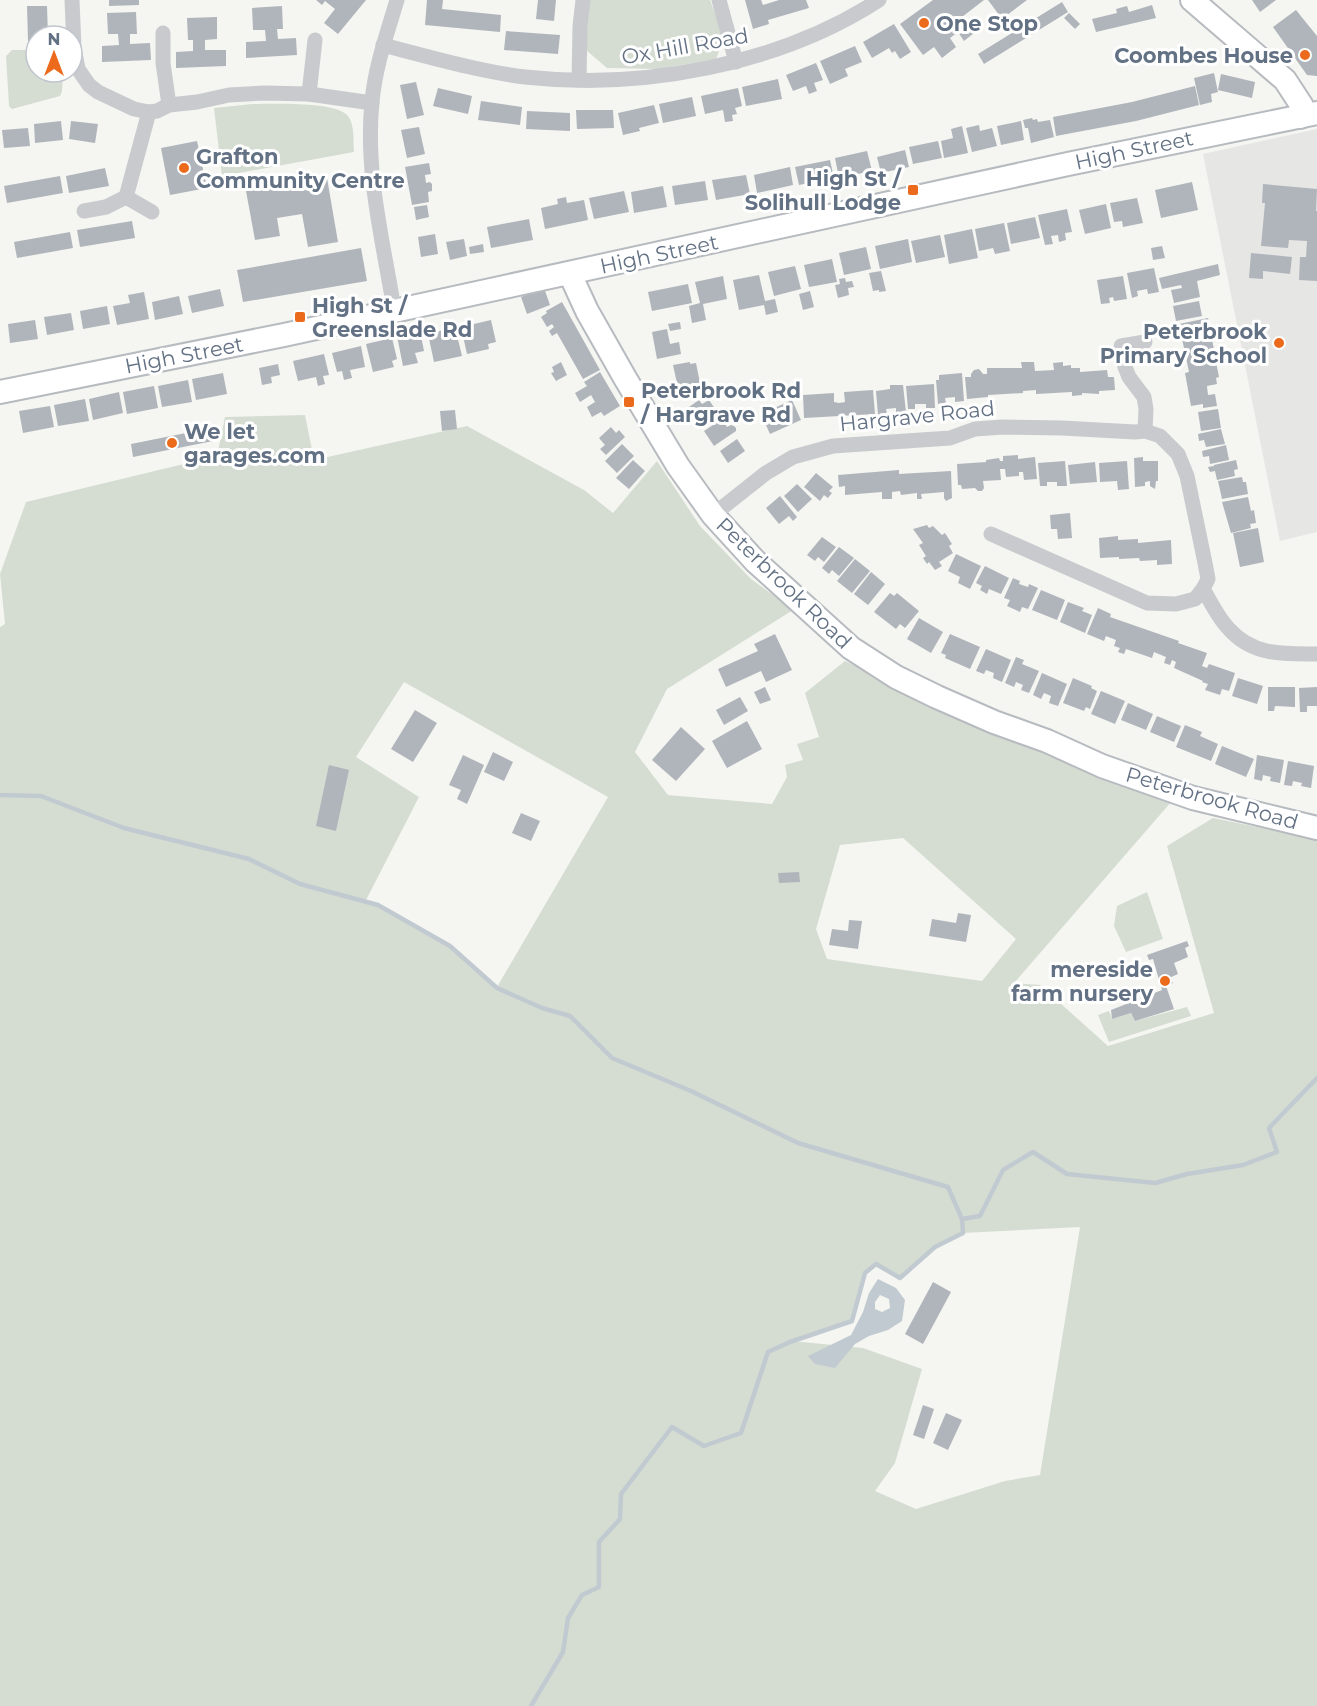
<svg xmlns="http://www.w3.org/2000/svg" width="1317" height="1706" viewBox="0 0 1317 1706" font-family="Montserrat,sans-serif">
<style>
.built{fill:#e6e6e5}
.green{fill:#d5ddd2;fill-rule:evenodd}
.water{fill:#c1cad0;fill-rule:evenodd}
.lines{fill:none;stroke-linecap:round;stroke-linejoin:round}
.stream{stroke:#c1cad0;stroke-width:4.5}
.building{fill:#b0b5bc}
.secondary-casing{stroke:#b7bbc0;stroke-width:26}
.street{stroke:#c8cace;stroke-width:15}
.secondary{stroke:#fff;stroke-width:22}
.poi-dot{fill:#ec6a1b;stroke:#fff;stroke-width:2}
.labels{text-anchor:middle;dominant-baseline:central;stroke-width:6;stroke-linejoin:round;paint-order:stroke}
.poi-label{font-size:21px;font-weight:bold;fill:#637184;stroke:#fff;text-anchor:start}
.street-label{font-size:21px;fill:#637184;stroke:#fff}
</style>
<rect width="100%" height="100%" fill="#f5f6f1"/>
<polygon class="built" points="1317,129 1317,532 1280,541 1203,154"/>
<g class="green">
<polygon points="588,0 710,0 724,38 716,59 659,69 607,68 586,50"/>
<polygon points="12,50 36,50 36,72 63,72 62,91 60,96 12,109 9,106 6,56"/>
<path d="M252,104C270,104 337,101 348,116C355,125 353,142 354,152L222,176L214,108Z"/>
<path d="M305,415L314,460L467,426L584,490L613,513L657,461L700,526L751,579L793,610L667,689L635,752L668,795L772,804L787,777L785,765L803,760L797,744L819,737L805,693L845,661L1016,739L1172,801L1014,983L1040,985L1108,1046L1214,1013L1167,846L1213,818L1317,839V1706H0V627L5,624L0,574L26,502L217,456L225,417ZM404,682L608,797L497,987L450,946L378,905L365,902L419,797L356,757ZM903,838L1016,939L982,981L827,959L816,929L840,845ZM1080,1227L1040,1475L1005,1481L916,1509L875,1491L895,1463L922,1369L863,1348L792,1341L852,1321L865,1273L875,1264L900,1278L935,1247L963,1233Z"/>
<polygon points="1147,892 1163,939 1126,952 1114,926 1117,906"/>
<polygon points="1187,1007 1191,1016 1109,1042 1098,1015 1109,1011 1112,1019 1131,1013 1135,1021"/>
</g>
<path class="water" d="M878,1279L896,1288L905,1300L902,1321L888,1330L869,1336L855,1344L835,1368L815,1364L808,1356L851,1335L863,1312L869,1293ZM880,1295L889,1299L890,1308L882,1312L875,1309V1302Z"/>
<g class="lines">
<g class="stream">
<polyline points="0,795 41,796 124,828 249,859 300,884 378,905 450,946 497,988 542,1008 570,1016 612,1058 691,1091 798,1143 948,1187 962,1219 963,1233 935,1247 900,1278 876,1264 865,1273 852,1321 790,1342 768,1352 741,1433 704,1446 672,1427 621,1494 620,1519 599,1542 599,1587 582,1595 568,1618 563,1652 531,1706"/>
<polyline points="962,1219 980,1216 1003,1170 1033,1152 1067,1174 1155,1183 1187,1174 1243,1165 1277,1152 1269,1128 1317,1078"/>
</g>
</g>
<g class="building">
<polygon points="109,0 139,0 139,5 109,6"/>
<polygon points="316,0 366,0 338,34 324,23 335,9 325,1 322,5"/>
<polygon points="427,0 443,0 442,9 501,15 500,32 425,25"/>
<polygon points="538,0 556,0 554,21 536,19"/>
<polygon points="745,0 761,0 763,5 779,0 806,0 809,8 768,20 769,24 753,29"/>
<polygon points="933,0 984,0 962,17 974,33 964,41 958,32 950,38 956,47 942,58 934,47 923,55 900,24"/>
<polygon points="988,0 1027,0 1002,19"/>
<polygon points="1252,0 1276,0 1260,12"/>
<polygon points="1062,2 1068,12 984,64 978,54"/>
<polygon points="1152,5 1156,18 1096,32 1092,19 1117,13 1116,9 1127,6 1129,12"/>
<polygon points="27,6 47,6 48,36 36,36 36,41 28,41"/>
<polygon points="282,6 283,29 277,29 278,39 296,38 297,55 246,58 246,42 266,41 265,30 253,30 252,8"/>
<polygon points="1296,10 1317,36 1317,76 1307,75 1273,27"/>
<polygon points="136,12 137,34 130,34 130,44 150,43 151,60 102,62 102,46 119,45 118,34 108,34 107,13"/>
<polygon points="1069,13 1080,24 1075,29 1064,18"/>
<polygon points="217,17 217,39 205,40 205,50 226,50 226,66 176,68 176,52 193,51 193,40 188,40 187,18"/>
<polygon points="894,24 911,52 900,59 895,51 892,53 889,48 872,58 863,42"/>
<polygon points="506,31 560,35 558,54 504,50"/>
<polygon points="855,46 862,62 845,69 848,76 830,84 820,61"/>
<polygon points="816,63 823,80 814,83 817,91 809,94 806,86 793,91 786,75"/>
<polygon points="1214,73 1218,92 1211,94 1212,102 1200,105 1194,78"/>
<polygon points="1221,74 1255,82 1252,98 1218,90"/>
<polygon points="778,79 782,99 746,106 742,87"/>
<polygon points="416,82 424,115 407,119 400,85"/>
<polygon points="1195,86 1199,105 1136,121 1056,136 1053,117 1132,102"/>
<polygon points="438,88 472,96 468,114 433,106"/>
<polygon points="738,88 742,106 735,108 737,114 732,115 733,121 725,122 723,110 705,114 701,96"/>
<polygon points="692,97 696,116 663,123 659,104"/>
<polygon points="481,101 522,107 520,125 478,120"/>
<polygon points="654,105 659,123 639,128 640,131 623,135 618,113"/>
<polygon points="576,110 613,110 614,128 577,129"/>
<polygon points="527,111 570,113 570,131 526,129"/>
<polygon points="1032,118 1033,120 1037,119 1038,122 1050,120 1054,137 1031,143 1028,128 1025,128 1023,120"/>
<polygon points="61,121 63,140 35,143 34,124"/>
<polygon points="71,121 98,124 95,143 69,139"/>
<polygon points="1021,121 1024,140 1001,145 997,126"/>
<polygon points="979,125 980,131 992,128 997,146 972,152 966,128"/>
<polygon points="962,126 968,153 944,158 941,141 953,138 951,129"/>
<polygon points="419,127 425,154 407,158 401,130"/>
<polygon points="28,128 30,146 4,148 2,130"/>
<polygon points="197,141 207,188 170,195 161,148"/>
<polygon points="938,141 942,158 913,164 909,147"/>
<polygon points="905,150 909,167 881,173 877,157"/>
<polygon points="867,151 872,171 839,178 835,158"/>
<polygon points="830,160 834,178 799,185 795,167"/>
<polygon points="429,163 431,174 425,175 426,183 430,182 432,184 432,191 428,192 429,202 412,205 405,167"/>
<polygon points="790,167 793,185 757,193 754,175"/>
<polygon points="105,168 109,186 69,193 66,176"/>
<polygon points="746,175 750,194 716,200 712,180"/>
<polygon points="60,176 63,193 7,203 4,186"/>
<polygon points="327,178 338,242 308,247 302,214 277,218 280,236 255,240 246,191"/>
<polygon points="705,181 708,200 675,205 672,186"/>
<polygon points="1192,182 1198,210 1161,218 1155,190"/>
<polygon points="1263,184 1317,189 1316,211 1317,211 1317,281 1299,280 1300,257 1306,257 1307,241 1289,240 1288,248 1261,246 1265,203 1262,203"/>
<polygon points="663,186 667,207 634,213 631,192"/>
<polygon points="624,191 629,212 594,219 589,198"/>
<polygon points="566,197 567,203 584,200 588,220 545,229 541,208 558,204 557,199"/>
<polygon points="1137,198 1143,223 1123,227 1122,221 1114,222 1110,203"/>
<polygon points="1106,204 1111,228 1085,234 1079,210"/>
<polygon points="427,205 429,217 416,220 414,207"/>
<polygon points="1067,209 1072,232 1065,233 1066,240 1059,242 1058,235 1051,236 1053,244 1045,245 1038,215"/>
<polygon points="1035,217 1040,238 1011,244 1007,223"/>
<polygon points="529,219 533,240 491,248 487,227"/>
<polygon points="132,221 135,238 80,247 77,230"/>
<polygon points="1004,223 1010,251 995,254 993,248 979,251 975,229"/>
<polygon points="972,229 978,258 949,264 944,235"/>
<polygon points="70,232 73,248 17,258 14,242"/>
<polygon points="435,234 438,254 421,257 418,237"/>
<polygon points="940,235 945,257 916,263 911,241"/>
<polygon points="464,239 467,256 450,260 446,242"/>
<polygon points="908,239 912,262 880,269 875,246"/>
<polygon points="483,244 484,252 470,254 469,247"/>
<polygon points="1162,246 1165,258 1153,260 1151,248"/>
<polygon points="866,247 871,269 844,275 839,253"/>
<polygon points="361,248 367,281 243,302 237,270"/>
<polygon points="1251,253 1292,257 1290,274 1263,271 1263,279 1249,278"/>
<polygon points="832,259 837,282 809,287 804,265"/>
<polygon points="1218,264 1220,275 1197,281 1200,297 1174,303 1171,290 1182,288 1181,285 1162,289 1159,278"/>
<polygon points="795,266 801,289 774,296 768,272"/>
<polygon points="1154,268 1159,292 1148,294 1147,289 1137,291 1138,296 1132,298 1127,273"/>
<polygon points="881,271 886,291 879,292 879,290 873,291 869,273"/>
<polygon points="759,275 765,301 775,299 778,312 766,315 764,305 739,310 733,280"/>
<polygon points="723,276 727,299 703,304 706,320 692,323 689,306 700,303 695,282"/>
<polygon points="1123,276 1127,299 1114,301 1113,297 1109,298 1110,303 1101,304 1097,280"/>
<polygon points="845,278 846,282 852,281 854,287 848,288 849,295 838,298 835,285 840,284 839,279"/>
<polygon points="688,284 692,303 652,311 648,292"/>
<polygon points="544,288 550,305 527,314 521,297"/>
<polygon points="220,289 224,306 192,313 188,296"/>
<polygon points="810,291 814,307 803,310 799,294"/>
<polygon points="144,292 149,319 117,325 113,306 130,303 128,295"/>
<polygon points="179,296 183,314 155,320 152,302"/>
<polygon points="1199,301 1202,316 1176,321 1173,306"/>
<polygon points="562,302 600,370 583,379 557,333 552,336 549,331 554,327 552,324 547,327 541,317 547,313 546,311"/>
<polygon points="107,306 110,324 83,329 80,311"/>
<polygon points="71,313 74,330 47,335 44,317"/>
<polygon points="1208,318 1214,350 1210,351 1212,363 1216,362 1219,377 1216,378 1217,384 1207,386 1208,395 1215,394 1217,406 1203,408 1203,404 1191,406 1185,373 1189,372 1179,324"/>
<polygon points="35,320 38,339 10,343 8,324"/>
<polygon points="491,320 496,342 488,344 489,349 467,354 461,327"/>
<polygon points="680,322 681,329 670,331 668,324"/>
<polygon points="455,327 462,356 434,362 428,334"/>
<polygon points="667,329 670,344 679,342 681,354 657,359 652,332"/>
<polygon points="420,331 424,351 415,353 418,363 403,366 397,336"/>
<polygon points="392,338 397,359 392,361 394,367 373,372 366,344"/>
<polygon points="361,346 365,367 350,370 352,378 344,380 342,371 337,372 332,353"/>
<polygon points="324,354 329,375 323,376 325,384 318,386 316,377 298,381 293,361"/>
<polygon points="561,362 567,375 556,381 551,373 554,372 552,367"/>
<polygon points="690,362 690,364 696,363 702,393 680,397 673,365"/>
<polygon points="1021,362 1034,362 1035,371 1054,370 1053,363 1063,362 1063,366 1071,365 1071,368 1080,368 1080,372 1107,370 1108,377 1114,377 1115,390 1099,391 1099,394 1082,393 1082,395 1072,396 1072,392 1036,394 1036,390 1023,391 1023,393 988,395 988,397 967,399 965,377 971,377 971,374 974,370 979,369 983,374 987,374 987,368 1022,368"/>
<polygon points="278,364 280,375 271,377 272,383 262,385 259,368"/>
<polygon points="600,372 620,406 604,416 601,412 592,417 587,407 595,402 591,395 580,402 575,393 587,386 584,382"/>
<polygon points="223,373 227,394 196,400 192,379"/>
<polygon points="962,373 964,401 955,402 955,397 945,398 946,403 938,404 936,380 939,380 939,375"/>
<polygon points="188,380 192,402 162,407 158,386"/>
<polygon points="934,384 935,408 926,408 926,404 915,404 915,409 908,409 906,386"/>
<polygon points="890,385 903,385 906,412 896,413 896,408 886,409 887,414 878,415 876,391 890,389"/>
<polygon points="154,386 158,408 127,414 123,392"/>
<polygon points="873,390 875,414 804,418 803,395 834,393 834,402 839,403 845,402 844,392"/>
<polygon points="119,392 123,413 93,420 89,399"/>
<polygon points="85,399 89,421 58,426 54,405"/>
<polygon points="699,400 702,404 709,400 720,416 702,427 689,407"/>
<polygon points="792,400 801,420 770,434 761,414"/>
<polygon points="50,406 54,427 23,433 19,411"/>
<polygon points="1218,409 1221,428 1201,431 1198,412"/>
<polygon points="455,410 457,429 442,431 440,411"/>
<polygon points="722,419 727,427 731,425 734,426 736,428 736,431 714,446 704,431"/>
<polygon points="611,427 616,433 619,430 625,437 606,455 600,449 605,445 599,438"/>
<polygon points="211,428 213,441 133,457 131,444"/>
<polygon points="1221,429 1225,444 1206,447 1204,440 1199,441 1198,434"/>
<polygon points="737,439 745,451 728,463 720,451"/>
<polygon points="622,444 634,456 617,473 605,461"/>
<polygon points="1226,445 1229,460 1210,464 1209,456 1203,457 1202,451"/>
<polygon points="1018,455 1018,459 1035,457 1037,479 1024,480 1023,472 1019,472 1019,476 1006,477 1005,469 1000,469 1001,480 983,481 984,488 982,491 978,491 975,488 962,489 961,485 958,485 957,464 986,462 986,460 999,458 1000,461 1003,461 1003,456"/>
<polygon points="1143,457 1143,461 1158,461 1158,481 1156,481 1155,489 1150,486 1150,481 1145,482 1145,486 1135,487 1134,458"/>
<polygon points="633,460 645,471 629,489 616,478"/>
<polygon points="1236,460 1238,469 1234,470 1235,476 1217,480 1215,471 1210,472 1208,467 1214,466 1214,465"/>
<polygon points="1065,461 1067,486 1057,486 1057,482 1047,482 1047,486 1040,486 1038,463"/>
<polygon points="1127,461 1129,489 1118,490 1117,481 1100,482 1099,463"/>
<polygon points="1095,462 1097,482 1070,484 1068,465"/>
<polygon points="899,470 899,474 951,471 952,498 946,501 944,498 944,492 921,494 922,499 917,499 917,493 901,495 900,491 892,492 892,499 882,499 882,492 845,495 845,486 839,487 838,475"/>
<polygon points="816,473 833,487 829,491 832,493 828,498 824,495 820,501 804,487"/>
<polygon points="1242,477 1243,482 1246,482 1248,494 1222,499 1218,481"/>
<polygon points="797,484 812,499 798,512 784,496"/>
<polygon points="780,496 797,517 793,521 789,516 779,524 766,508"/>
<polygon points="1248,497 1251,511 1254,510 1256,523 1250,524 1251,528 1231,533 1222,502"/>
<polygon points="1070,513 1072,538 1058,539 1057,529 1051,529 1050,515"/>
<polygon points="927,525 929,528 933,526 942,535 945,533 952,544 949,546 953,553 939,562 942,566 935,570 929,562 927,564 923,558 926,556 919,545 923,543 913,529"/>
<polygon points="1258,528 1264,562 1240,567 1233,533"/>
<polygon points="1118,536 1118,540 1138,539 1138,543 1171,540 1172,564 1157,565 1157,560 1140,561 1139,558 1119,559 1119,557 1100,558 1099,538"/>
<polygon points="822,537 836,547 824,562 818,557 815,561 807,555"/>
<polygon points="839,547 854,558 839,576 832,570 829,574 822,568"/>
<polygon points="956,554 981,566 970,589 958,583 960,577 948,571"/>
<polygon points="855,559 870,571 852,593 837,581"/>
<polygon points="985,566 1009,578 1001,594 989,589 987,594 980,590 982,586 976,583"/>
<polygon points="871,572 885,584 868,605 854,594"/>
<polygon points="1013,578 1020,581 1019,584 1028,587 1029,584 1038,588 1028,609 1022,607 1020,612 1007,606 1010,600 1004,598"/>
<polygon points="1041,590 1065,600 1057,620 1032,610"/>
<polygon points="890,593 894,596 897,593 919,611 905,628 900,624 896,629 874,612"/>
<polygon points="1068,602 1084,608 1082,611 1092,615 1085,633 1060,622"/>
<polygon points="1098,608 1111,614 1110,617 1179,641 1178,643 1207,653 1202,666 1207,668 1209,664 1235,673 1229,691 1222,689 1220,695 1205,690 1208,684 1202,682 1203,681 1174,668 1176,662 1172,660 1170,665 1164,663 1166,657 1154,652 1152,658 1126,649 1124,654 1118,652 1120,648 1114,646 1116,640 1106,636 1104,641 1087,634"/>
<polygon points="919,618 943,632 931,653 907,639"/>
<polygon points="775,634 792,670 766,682 761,671 726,687 718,669 758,651 754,644"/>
<polygon points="950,634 980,647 970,669 945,658 946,655 941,653"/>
<polygon points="986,649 1011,660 1002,682 993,678 994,673 986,670 984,674 976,671"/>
<polygon points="1016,657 1024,660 1022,664 1039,671 1029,693 1021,690 1023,685 1016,682 1014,687 1005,683"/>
<polygon points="1042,673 1067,684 1058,706 1049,703 1051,696 1044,693 1041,699 1033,695"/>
<polygon points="1073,678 1092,686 1091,688 1097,691 1090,709 1086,707 1084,711 1063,703"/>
<polygon points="1238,678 1263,686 1257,704 1232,696"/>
<polygon points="765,687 771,700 760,704 754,692"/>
<polygon points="1268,687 1295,687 1295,707 1275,706 1274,711 1268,711"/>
<polygon points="1317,687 1317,706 1307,706 1307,712 1300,712 1299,688"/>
<polygon points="1101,691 1125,701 1115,724 1091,714"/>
<polygon points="740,697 748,711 724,725 716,710"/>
<polygon points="1128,703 1153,714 1146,730 1121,720"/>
<polygon points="415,710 437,723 413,762 391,749"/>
<polygon points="1157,716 1181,726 1174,742 1150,732"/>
<polygon points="747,721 762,749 727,768 712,741"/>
<polygon points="1185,725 1202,732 1200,736 1218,744 1211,761 1176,747"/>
<polygon points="681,727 705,749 676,781 652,760"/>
<polygon points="1222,746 1254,759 1246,777 1215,764"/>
<polygon points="493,752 513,762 504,781 484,772"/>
<polygon points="463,755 484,765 467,804 457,799 461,790 449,785"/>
<polygon points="1257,755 1284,760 1280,783 1270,781 1271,777 1263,775 1262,781 1254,779"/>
<polygon points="1288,761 1314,766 1311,788 1301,786 1302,783 1293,781 1292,786 1284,785"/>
<polygon points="329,765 349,770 336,831 316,826"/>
<polygon points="521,813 540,821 531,841 512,833"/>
<polygon points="799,872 800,882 779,883 778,873"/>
<polygon points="958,913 971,915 966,942 929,936 932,919 956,923"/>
<polygon points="849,920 862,921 858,949 829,945 832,929 848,931"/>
<polygon points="1187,941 1189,946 1185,948 1188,957 1174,963 1178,974 1169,978 1173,983 1166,986 1174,1009 1135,1021 1131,1013 1112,1019 1111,1010 1162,990 1153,959 1149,960 1147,955"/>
<polygon points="933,1282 951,1292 923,1344 905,1334"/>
<polygon points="923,1405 934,1409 924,1439 913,1435"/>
<polygon points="946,1413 962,1420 948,1450 933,1443"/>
</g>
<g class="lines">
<defs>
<g id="secondary">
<polyline points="1192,0 1285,80 1302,106 1300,117"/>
<polyline points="570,274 587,311 625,378 678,466 713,515 755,561 851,648 896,677 937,697 994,722 1047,741 1102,766 1193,798 1317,828"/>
<polyline points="0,392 284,335 1068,164 1317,113"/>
</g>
</defs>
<use href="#secondary" class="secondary-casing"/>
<g class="street">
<polyline points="72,0 74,47 78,69 89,85 98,92 134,109 149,112 157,111 169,105 197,102 229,95 265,93 309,94 372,103"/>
<polyline points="719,0 736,62"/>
<polyline points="163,33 163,63 169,105"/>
<path d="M383,45C430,57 477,71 525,77C642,90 779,65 879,0"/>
<polyline points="579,80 580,26 583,0"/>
<polyline points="309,94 315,40"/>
<polyline points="126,197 152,212"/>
<polyline points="84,211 106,207 126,197 149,112"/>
<path d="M396,311L393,303C382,237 365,170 372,102C375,67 387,34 397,0"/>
<polyline points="1145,342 1121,346 1125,367 1129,377 1144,397 1146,409 1145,431"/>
<path d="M713,515L766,473L793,457L833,446L950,438L975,429L1003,427L1062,428L1135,432L1145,431L1160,436L1178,454L1187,476L1205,563L1208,579L1203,589C1211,602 1218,618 1229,629C1253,656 1284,654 1317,654"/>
<polyline points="991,534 1147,603 1176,604 1195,599 1203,589"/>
</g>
<use href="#secondary" class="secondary"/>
</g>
<g class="poi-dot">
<circle cx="924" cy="23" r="6"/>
<circle cx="1305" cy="55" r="6"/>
<circle cx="184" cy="168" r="6"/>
<rect x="907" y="184" width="12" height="12" rx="3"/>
<rect x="294" y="311" width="12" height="12" rx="3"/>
<circle cx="1279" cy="343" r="6"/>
<rect x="623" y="396" width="12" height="12" rx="3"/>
<circle cx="172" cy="443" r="6"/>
<circle cx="1165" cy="981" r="6"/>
</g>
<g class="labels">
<g class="poi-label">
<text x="936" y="23">One Stop</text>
<text x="1293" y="55" text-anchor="end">Coombes House</text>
<text x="196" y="156">Grafton<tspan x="196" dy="24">Community Centre</tspan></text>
<text x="901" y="178" text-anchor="end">High St /<tspan x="901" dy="24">Solihull Lodge</tspan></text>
<text x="312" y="305">High St /<tspan x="312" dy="24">Greenslade Rd</tspan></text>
<text x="1267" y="331" text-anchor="end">Peterbrook<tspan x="1267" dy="24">Primary School</tspan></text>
<text x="641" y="390">Peterbrook Rd<tspan x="641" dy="24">/ Hargrave Rd</tspan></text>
<text x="184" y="431">We let<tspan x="184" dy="24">garages.com</tspan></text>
<text x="1153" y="969" text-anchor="end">mereside<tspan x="1153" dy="24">farm nursery</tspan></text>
</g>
<g class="street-label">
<text transform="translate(685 46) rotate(-10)">Ox Hill Road</text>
<text transform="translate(1134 150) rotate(-12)">High Street</text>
<text transform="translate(659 254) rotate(-12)">High Street</text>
<text transform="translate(184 355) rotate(-11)">High Street</text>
<text transform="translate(917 416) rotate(-6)">Hargrave Road</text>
<text transform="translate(784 583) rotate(44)">Peterbrook Road</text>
<text transform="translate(1212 798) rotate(16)">Peterbrook Road</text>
</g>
</g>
<g transform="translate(54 54)"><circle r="28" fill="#ffffff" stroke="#c1c6ce" stroke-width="1.5"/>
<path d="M0-4.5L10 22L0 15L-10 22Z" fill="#ec6a1b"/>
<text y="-9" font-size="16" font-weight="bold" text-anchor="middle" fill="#637184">N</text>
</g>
</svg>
